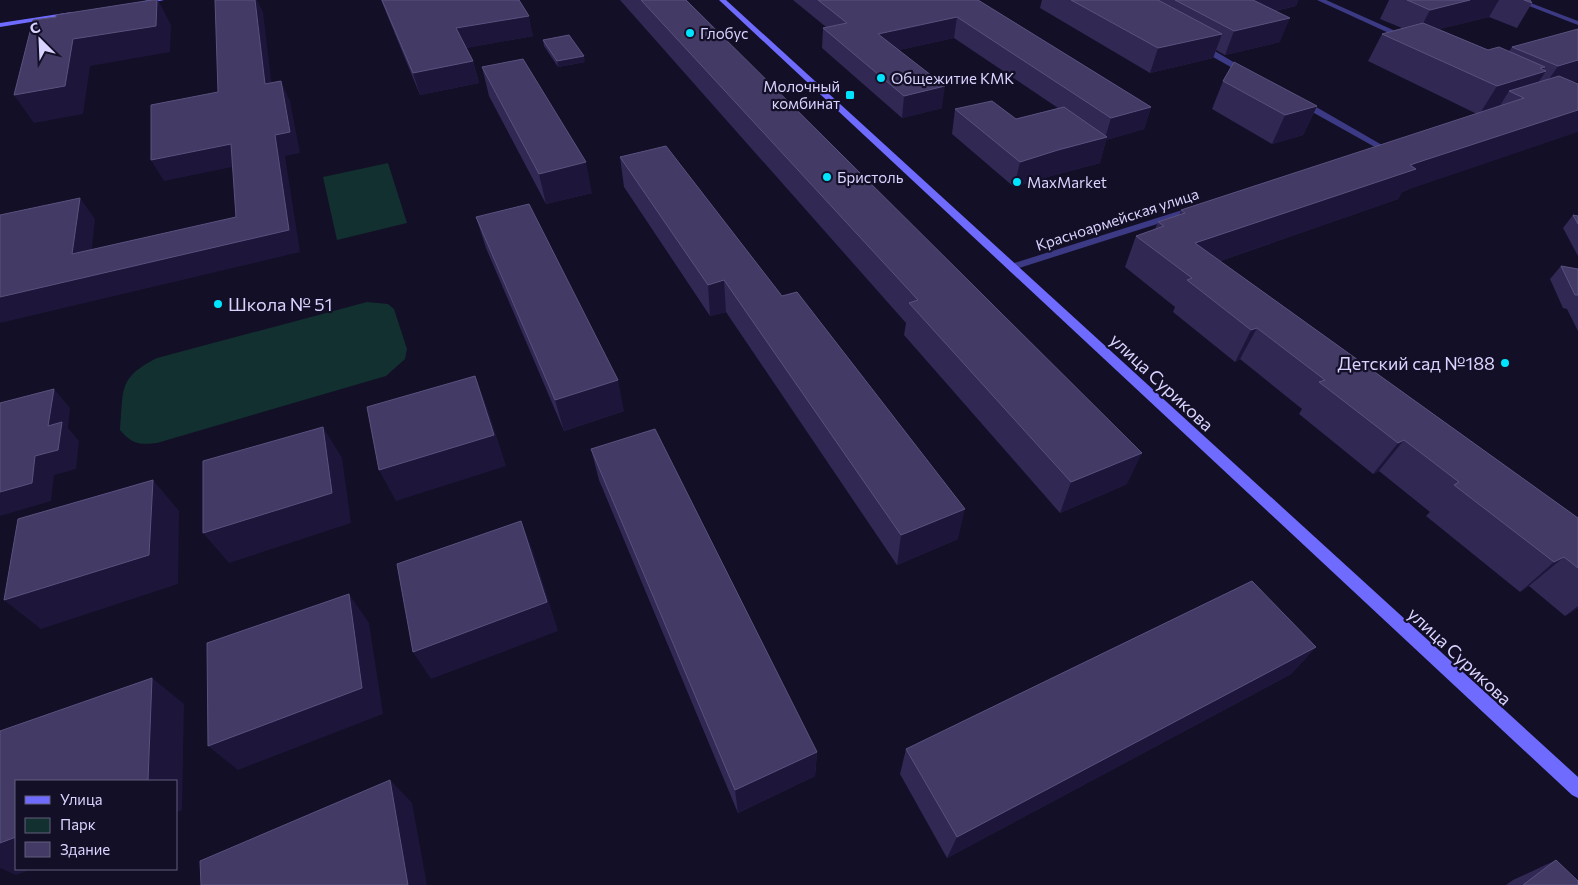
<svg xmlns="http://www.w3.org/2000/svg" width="1578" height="885" viewBox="0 0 1578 885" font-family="Commissioner,sans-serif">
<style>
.green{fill:#12302f}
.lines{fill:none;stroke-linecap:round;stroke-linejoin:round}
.street{fill:#3d3a85;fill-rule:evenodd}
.secondary{fill:#6f6bff;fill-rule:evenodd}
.wall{fill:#312854}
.shaded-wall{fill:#1d163a}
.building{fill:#433a66;stroke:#5a527e}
.poi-dot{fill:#00e5ff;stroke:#130f26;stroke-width:2}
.labels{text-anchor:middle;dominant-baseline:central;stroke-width:4.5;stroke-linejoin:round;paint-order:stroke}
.far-poi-label{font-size:15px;fill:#d9d4ff;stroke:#130f26;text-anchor:start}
.far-street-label{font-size:15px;fill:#d9d4ff;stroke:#130f26}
.poi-label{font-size:18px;fill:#d9d4ff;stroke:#130f26;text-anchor:start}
.street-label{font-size:18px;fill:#d9d4ff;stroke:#130f26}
</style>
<rect width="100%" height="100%" fill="#130f26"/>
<g class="green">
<polygon points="388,163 407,223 337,240 323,177"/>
<path d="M367,302L388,304L394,309L407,349L405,359L386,376L157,443C139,445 132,444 120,430C124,390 117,378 157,358Z"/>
</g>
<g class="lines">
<g class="street">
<polygon points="1317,0 1326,0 1411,38 1404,40"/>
<polygon points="1514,0 1523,0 1578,21 1578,25"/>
<polygon points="1197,44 1203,44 1252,73 1245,75 1197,48"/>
<polygon points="1298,100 1304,100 1389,149 1382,151 1298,104"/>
<polygon points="1195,206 1200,209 1198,211 1016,269 1012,270 1007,267 1008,265"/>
</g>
<g class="secondary">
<polygon points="148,0 164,0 141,5 138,3"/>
<polygon points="719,0 726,0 1578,777 1578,798 1572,795"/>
<polygon points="72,12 74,13 74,15 0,27 0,23"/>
</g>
</g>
<g class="wall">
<polygon points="381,0 519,0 533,36 466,48 473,61 479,83 420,95"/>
<polygon points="620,0 686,0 1127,484 1060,513 904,335 906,323"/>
<polygon points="793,0 978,0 1151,107 1144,129 1106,140 1100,163 1051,176 1014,187 952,134 955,109 1016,119 1058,108 954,38 899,50 942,108 902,118 822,48 823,28 826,27"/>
<polygon points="1042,0 1298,0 1296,6 1275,11 1280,42 1225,55 1216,50 1213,58 1150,73 1040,8"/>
<polygon points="1389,0 1530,0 1532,3 1517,28 1489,17 1439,29 1488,50 1509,51 1512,47 1577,30 1578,28 1578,80 1572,82 1407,190 1402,192 1398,199 1220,261 1578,518 1578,608 1565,616 1529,586 1520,592 1426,516 1430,512 1379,471 1373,474 1299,414 1302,409 1240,359 1235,362 1173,312 1175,307 1125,267 1136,236 1155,229 1158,222 1179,215 1181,210 1477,114 1368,61 1382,34 1402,28 1380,19"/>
<polygon points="543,40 585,62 558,67 544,46"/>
<polygon points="482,67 592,193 546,204 489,96"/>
<polygon points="1223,81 1317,106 1303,135 1272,144 1212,109"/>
<polygon points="620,157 958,539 897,565 726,312 710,316 624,187"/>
<polygon points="1573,215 1578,216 1578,256 1563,228"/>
<polygon points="476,217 624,411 564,431 486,248"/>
<polygon points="1561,266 1578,269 1578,331 1567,309 1563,308 1550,279"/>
<polygon points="591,449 817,752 815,776 738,813 599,480"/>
<polygon points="1316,647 1291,674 947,858 900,774 906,749"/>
<polygon points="1556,860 1578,885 1506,885 1513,880"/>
</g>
<g class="shaded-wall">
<polygon points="158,0 171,25 170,52 90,66 83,114 34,123 14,95 73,39"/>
<polygon points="255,0 257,0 263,12 274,104 265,84"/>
<polygon points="1244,0 1298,0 1296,6 1236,19"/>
<polygon points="1470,0 1499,0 1489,17 1417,35 1430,10"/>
<polygon points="529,16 533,36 461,49 456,28"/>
<polygon points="957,17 954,38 877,55 878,34"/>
<polygon points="1290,18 1280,42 1225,55 1234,31"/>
<polygon points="1222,34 1213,58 1150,73 1158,48"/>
<polygon points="584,56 585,62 558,67 557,61"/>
<polygon points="1578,60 1578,80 1541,91 1558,66"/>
<polygon points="473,61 479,83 420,95 413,73"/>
<polygon points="1545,67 1542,72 1546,71 1527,99 1509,91 1498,109 1479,115 1497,86"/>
<polygon points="281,81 290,101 300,153 285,156 300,252 0,323 0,297 289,230 275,135"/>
<polygon points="945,86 942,108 902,118 904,96"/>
<polygon points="1317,106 1303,135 1272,144 1285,115"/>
<polygon points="1151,107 1144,129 1106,140 1100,163 1051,176 1014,187 1020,162 1058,150 1105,138 1111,118"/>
<polygon points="1578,110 1578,132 1407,190 1402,192 1398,199 1185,273 1195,243 1425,160"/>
<polygon points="231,144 242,165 164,181 151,160"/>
<polygon points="586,162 592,193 546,204 539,174"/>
<polygon points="80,198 95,219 89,276 72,254"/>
<polygon points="724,280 726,312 710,316 708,285"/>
<polygon points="1257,328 1240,359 1235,362 1251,330"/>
<polygon points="475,376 487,407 506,466 396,501 379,470"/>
<polygon points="618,380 624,411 564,431 555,400"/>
<polygon points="54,389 70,408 68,428 79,441 76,469 54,475 51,501 0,516 0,492 35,456 48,426"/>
<polygon points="323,427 342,458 351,523 229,563 203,533"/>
<polygon points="1404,440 1379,471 1373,474 1398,443"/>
<polygon points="1142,453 1127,484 1060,513 1071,482"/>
<polygon points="153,480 179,511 178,584 41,629 4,600"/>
<polygon points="965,509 958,539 897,565 901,535"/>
<polygon points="521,521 533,551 558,631 431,679 413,652"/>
<polygon points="1564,557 1529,586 1520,592 1554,562"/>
<polygon points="349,594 369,623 383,714 238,770 208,746"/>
<polygon points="1578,606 1578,608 1565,616"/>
<polygon points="1316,647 1291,674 947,858 957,837"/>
<polygon points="152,678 184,704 182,810 176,812 176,781 148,781"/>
<polygon points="817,752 815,776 738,813 735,790"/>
<polygon points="390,780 412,803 427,885 408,885"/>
<polygon points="16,837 16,869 32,869 16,875 0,868 0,843"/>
</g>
<g class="building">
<polygon points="152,0 157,0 156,26 73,39 65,86 14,95 33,20 56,17 56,15"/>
<polygon points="215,0 255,0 265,84 281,81 290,132 275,135 289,230 0,297 0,215 80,198 72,254 236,217 231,144 151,160 151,105 218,92"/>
<polygon points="382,0 519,0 529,16 456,28 473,61 413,73"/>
<polygon points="641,0 686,0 1142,453 1071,482 909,303 918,300"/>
<polygon points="818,0 978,0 1151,107 1111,118 957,17 878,34 945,86 904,96 823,28 847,23"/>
<polygon points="1071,0 1158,0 1222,34 1158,48"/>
<polygon points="1175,0 1253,0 1290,18 1234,31"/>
<polygon points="1407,0 1470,0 1430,10"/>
<polygon points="1524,0 1530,0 1532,3"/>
<polygon points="1423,23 1488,50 1499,47 1545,67 1540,68 1546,71 1497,86 1382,34"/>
<polygon points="1578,29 1578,60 1558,66 1512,47"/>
<polygon points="569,35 584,56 557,61 543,40"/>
<polygon points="523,59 586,162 539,174 482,67"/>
<polygon points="1234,62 1317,106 1285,115 1223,81"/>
<polygon points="1559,76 1578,84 1578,110 1425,160 1410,165 1416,169 1195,243 1578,518 1578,568 1564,557 1554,562 1454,485 1459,482 1404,440 1398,443 1319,382 1325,380 1257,328 1251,330 1187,280 1192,278 1136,236 1164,226 1158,222 1185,213 1181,210 1524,98 1509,91"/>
<polygon points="992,101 1016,119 1064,107 1107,137 1058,150 1020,162 955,109"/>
<polygon points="666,146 782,296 797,292 965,509 901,535 724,280 708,285 620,157"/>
<polygon points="529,204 618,380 555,400 476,217"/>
<polygon points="1573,215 1578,216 1578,224"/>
<polygon points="1561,266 1578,269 1578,295 1575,295"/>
<polygon points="475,376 494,435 379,470 367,407"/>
<polygon points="54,389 48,426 62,422 58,450 35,456 32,483 0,492 0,403"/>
<polygon points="323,427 332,493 203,533 203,461"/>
<polygon points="655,429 817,752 735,790 591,449"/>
<polygon points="153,480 149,555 4,600 18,519"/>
<polygon points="521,521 547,602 413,652 397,564"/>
<polygon points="1252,581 1316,647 957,837 906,749"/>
<polygon points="349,594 362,688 208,746 207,643"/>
<polygon points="152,678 148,781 16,781 16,837 0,843 0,731"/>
<polygon points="390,780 408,885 201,885 200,861"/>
<polygon points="1556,860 1578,881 1578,885 1523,885"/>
</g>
<g class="poi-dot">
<circle cx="690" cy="33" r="5"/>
<circle cx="881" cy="78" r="5"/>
<rect x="845" y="90" width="10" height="10" rx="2.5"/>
<circle cx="827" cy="177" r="5"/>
<circle cx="1017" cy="182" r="5"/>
<circle cx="218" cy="304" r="5"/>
<circle cx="1505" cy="363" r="5"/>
</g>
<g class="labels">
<g class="far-poi-label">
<text x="700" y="33">Глобус</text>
<text x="891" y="78">Общежитие КМК</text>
<text x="840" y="86" text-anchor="end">Молочный<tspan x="840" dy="17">комбинат</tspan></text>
<text x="837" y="177">Бристоль</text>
<text x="1027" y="182">MaxMarket</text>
</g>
<g class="far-street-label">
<text transform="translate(1117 219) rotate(-18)">Красноармейская улица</text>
</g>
<g class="poi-label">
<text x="228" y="304">Школа № 51</text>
<text x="1495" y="363" text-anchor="end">Детский сад №188</text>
</g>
<g class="street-label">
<text transform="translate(1162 382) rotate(43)">улица Сурикова</text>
<text transform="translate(1460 656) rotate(43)">улица Сурикова</text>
</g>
</g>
<rect x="15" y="780" width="162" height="90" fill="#130f26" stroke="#625e7d"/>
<rect x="25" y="796" width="25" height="8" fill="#6f6bff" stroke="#625e7d"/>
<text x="60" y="805" font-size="15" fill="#d9d4ff">Улица</text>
<rect x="25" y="818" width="25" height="15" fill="#12302f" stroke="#625e7d"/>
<text x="60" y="830" font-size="15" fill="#d9d4ff">Парк</text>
<rect x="25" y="842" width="25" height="15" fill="#433a66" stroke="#625e7d"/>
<text x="60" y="855" font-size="15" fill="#d9d4ff">Здание</text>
<g transform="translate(40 40) rotate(336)" stroke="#130f26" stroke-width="4" paint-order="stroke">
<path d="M0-4L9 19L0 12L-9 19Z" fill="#d9d4ff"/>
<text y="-8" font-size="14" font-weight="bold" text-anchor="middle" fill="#d9d4ff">С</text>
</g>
</svg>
